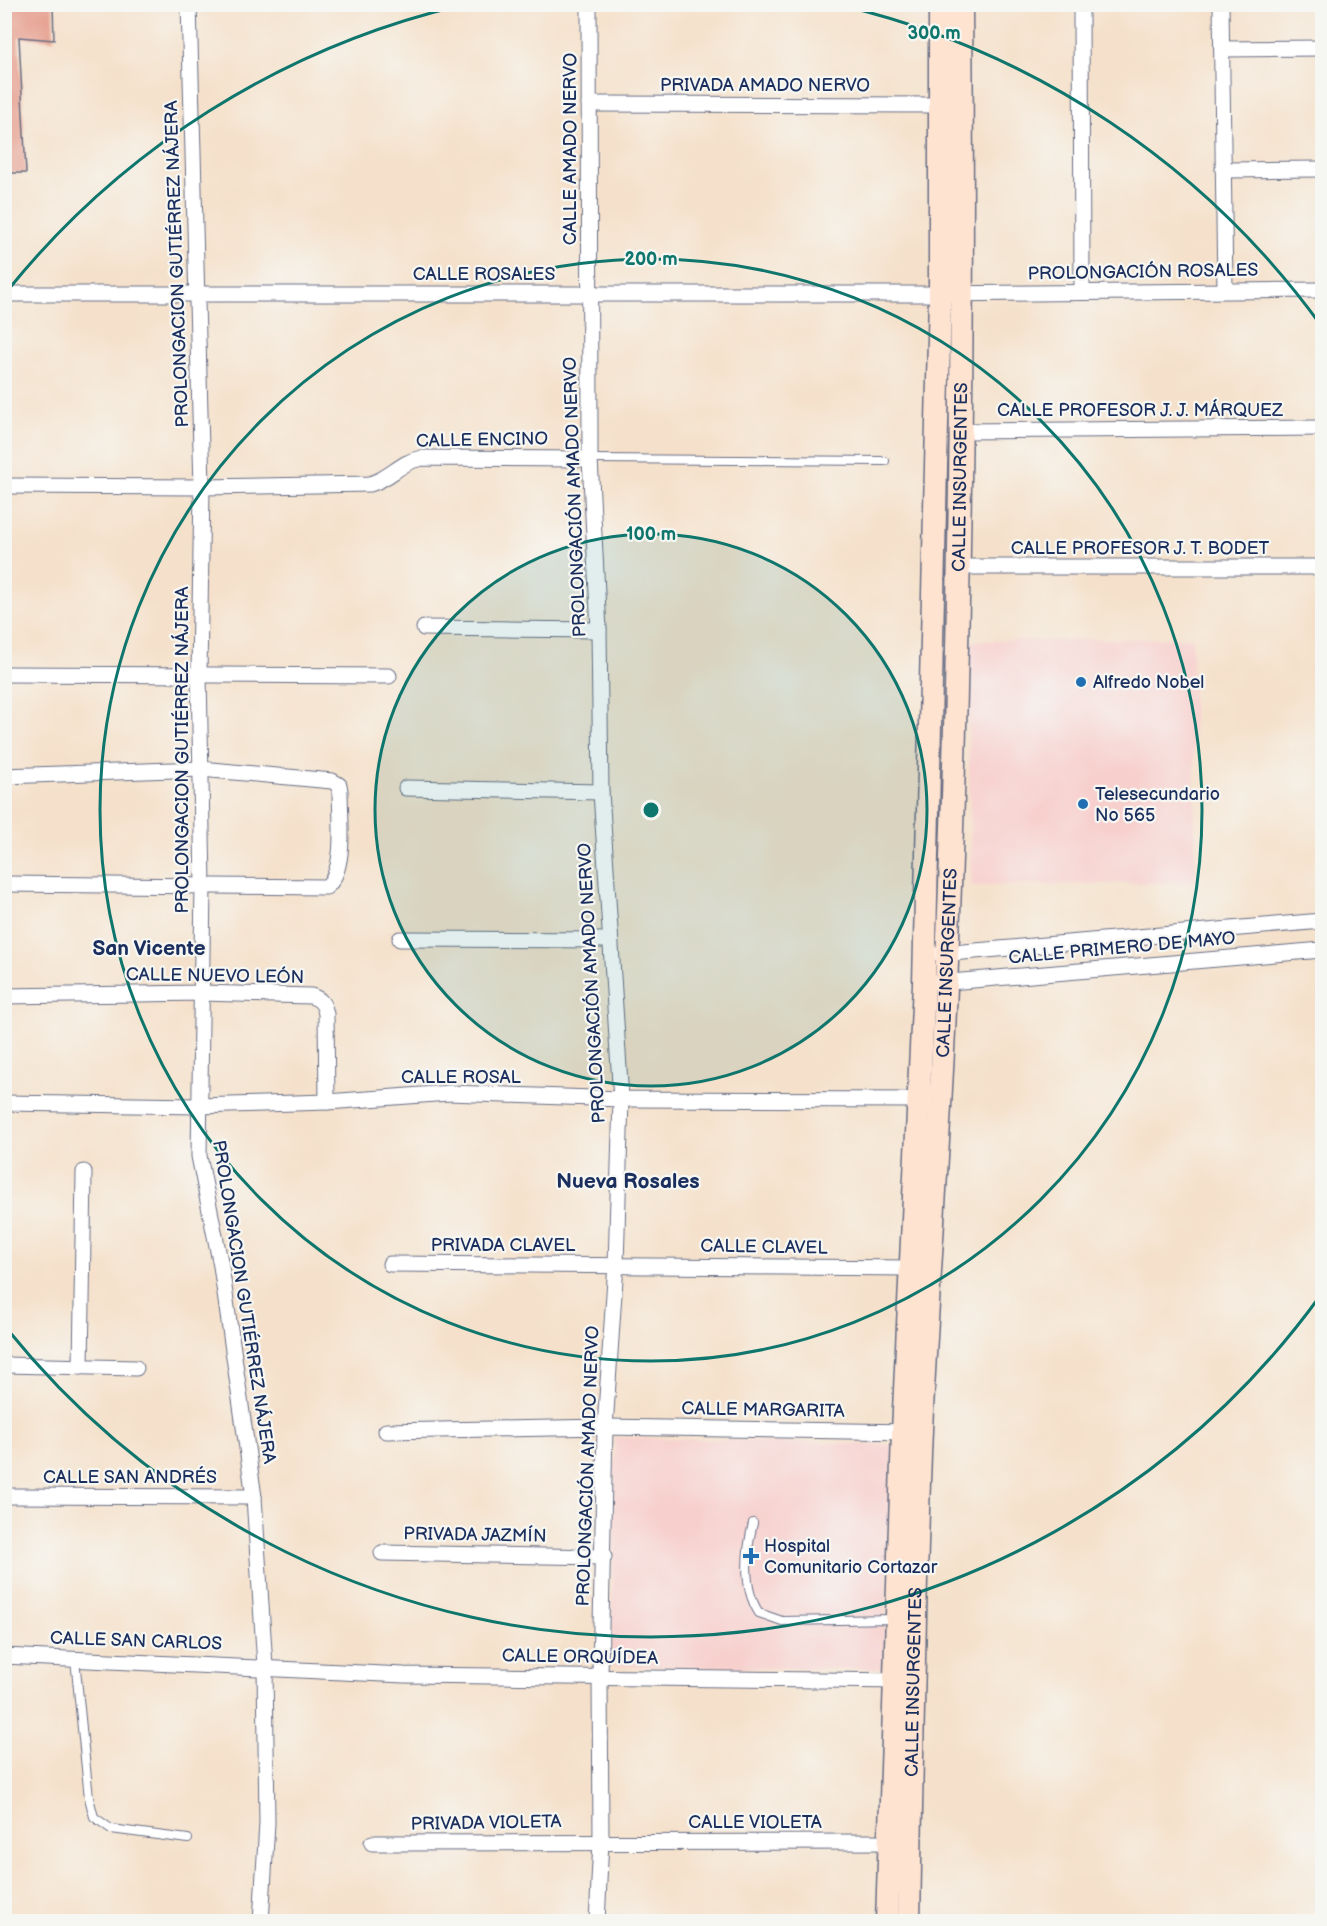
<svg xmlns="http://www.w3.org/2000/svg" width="1327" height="1926" viewBox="0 0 1327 1926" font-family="'Balsamiq Sans',sans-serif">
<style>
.built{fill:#f7d0ce}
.building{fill:#e59a88}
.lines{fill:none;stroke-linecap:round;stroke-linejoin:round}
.service-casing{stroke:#676d84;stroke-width:10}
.minor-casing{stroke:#676d84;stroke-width:17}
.secondary-casing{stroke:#676d84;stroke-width:25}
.service{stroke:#fff;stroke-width:8}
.minor{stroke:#fff;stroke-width:15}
.secondary{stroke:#fee3d1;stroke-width:22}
.ring{fill:none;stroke:#0f766e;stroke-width:3}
.poi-dot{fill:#1f6fb2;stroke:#f6f6f2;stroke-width:2}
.labels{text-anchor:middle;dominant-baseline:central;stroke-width:4.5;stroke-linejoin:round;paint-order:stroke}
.street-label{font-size:18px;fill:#1b2f5e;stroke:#f6f6f2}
.poi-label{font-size:18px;fill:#1b2f5e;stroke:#f6f6f2;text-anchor:start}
.quarter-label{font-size:21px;font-weight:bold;fill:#1b2f5e;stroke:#f6f6f2}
.centre{fill:#0f766e;stroke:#f6f6f2;stroke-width:3}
.ring-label{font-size:18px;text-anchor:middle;font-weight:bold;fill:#0f766e;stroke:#f6f6f2;stroke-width:4.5;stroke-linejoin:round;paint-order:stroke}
</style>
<rect width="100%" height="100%" fill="#f6f6f2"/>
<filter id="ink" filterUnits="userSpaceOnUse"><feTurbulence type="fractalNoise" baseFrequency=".0167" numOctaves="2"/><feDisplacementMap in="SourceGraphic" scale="12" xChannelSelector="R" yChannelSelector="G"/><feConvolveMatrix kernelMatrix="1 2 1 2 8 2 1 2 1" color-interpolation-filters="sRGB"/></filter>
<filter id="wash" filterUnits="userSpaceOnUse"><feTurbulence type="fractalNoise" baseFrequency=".008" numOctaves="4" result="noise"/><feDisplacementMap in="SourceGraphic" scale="24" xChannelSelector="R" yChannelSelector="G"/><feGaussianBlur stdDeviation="1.35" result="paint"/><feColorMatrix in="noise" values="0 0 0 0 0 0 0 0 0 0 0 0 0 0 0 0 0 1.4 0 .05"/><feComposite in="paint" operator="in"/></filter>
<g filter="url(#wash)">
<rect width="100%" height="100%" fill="#f5e1cb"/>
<g class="built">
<polygon points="1192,638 1196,882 971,886 967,641"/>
<polygon points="615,1437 893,1445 884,1669 611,1666"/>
</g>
<g id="blocks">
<polygon class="building" points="4,4 53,4 54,40 19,37 26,173 4,173"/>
</g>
</g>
<g filter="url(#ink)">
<use href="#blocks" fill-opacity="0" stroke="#676d84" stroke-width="1.5"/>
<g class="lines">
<defs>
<g id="service">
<polyline points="590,459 885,461"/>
<path d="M753,1523C746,1552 742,1587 759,1613L782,1621L895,1619"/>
<polyline points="75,1659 89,1798 94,1817 111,1829 188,1839"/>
</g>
<g id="minor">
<polyline points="189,4 202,487 199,675 203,885 199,1156 221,1266 254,1497 265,1666 267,1823 261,1922"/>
<polyline points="589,4 590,459 599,630 601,792 621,1099 616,1264 605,1427 600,1676 601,1841 597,1922"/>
<polyline points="1081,4 1082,292"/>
<polyline points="1221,4 1225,290"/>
<polyline points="1222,49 1322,48"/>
<polyline points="589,104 941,105"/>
<polyline points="1223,170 1322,169"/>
<polyline points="4,294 940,294 1322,290"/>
<polyline points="959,431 1322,428"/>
<path d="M4,486L202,487L370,484C392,478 399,462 422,458L590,459"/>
<polyline points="958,567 1322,567"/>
<polyline points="424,628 599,630"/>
<polyline points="4,674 389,676"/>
<path d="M4,776L201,769L332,781L339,785L340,791C340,817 347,871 326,887L4,884"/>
<polyline points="406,788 601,792"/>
<polyline points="400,939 609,940"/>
<polyline points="940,954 1322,921"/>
<polyline points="939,983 1322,950"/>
<path d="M4,996L202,993L311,996C321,999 324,1004 326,1014L327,1102"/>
<polyline points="4,1103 198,1106 327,1102 449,1093 621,1099 928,1100"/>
<polyline points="390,1264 912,1268"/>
<polyline points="4,1365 136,1368"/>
<polyline points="81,1367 84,1172"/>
<polyline points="386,1431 605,1427 911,1432"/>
<polyline points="4,1496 254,1497"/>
<polyline points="382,1553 604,1557"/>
<polyline points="4,1656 404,1675 904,1681"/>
<polyline points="372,1843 898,1842"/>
</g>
<g id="secondary">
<polyline points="887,1922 903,1432 924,984 940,294 940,4"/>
<path id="s1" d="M909,1922C912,1758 914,1594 921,1430C928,1282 940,1135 946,987C960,660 964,332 961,4"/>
</g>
</defs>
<use href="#service" class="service-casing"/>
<use href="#minor" class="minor-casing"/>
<use href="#secondary" class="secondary-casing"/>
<use href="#service" class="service"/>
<use href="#minor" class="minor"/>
<use href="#secondary" class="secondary"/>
</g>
</g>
<circle cx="651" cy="810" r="276" fill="#0f766e" fill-opacity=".12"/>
<g class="ring">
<circle cx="651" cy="810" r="276"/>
<circle cx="651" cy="810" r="551"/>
<path d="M1320 1296A827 827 0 0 1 8 1330M8 290A827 827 0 0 1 458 6M844 6A827 827 0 0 1 1320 324"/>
</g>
<g class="poi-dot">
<circle cx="1081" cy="682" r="6"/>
<circle cx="1083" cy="804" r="6"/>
<path d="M748 1547h6v6h6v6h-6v6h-6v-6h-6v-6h6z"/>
</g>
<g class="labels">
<g class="street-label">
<text x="765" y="85">PRIVADA AMADO NERVO</text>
<text transform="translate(570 149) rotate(-90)">CALLE AMADO NERVO</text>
<text transform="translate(177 264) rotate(-92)">PROLONGACION GUTIÉRREZ NÁJERA</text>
<text transform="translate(1143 272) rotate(-1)">PROLONGACIÓN ROSALES</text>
<text x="484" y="274">CALLE ROSALES</text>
<text x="1140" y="410">CALLE PROFESOR J. J. MÁRQUEZ</text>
<text transform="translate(482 440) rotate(-1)">CALLE ENCINO</text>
<text stroke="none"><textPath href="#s1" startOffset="1446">CALLE INSURGENTES</textPath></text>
<text transform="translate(575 497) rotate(-92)">PROLONGACIÓN AMADO NERVO</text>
<text x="1140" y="548">CALLE PROFESOR J. T. BODET</text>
<text transform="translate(182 750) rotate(-90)">PROLONGACION GUTIÉRREZ NÁJERA</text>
<text transform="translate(1122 948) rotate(-5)">CALLE PRIMERO DE MAYO</text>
<text stroke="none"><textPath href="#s1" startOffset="960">CALLE INSURGENTES</textPath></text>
<text transform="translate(215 976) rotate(1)">CALLE NUEVO LEÓN</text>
<text transform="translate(592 983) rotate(-93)">PROLONGACIÓN AMADO NERVO</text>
<text x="461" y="1077">CALLE ROSAL</text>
<text x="503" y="1245">PRIVADA CLAVEL</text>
<text transform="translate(764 1247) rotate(1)">CALLE CLAVEL</text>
<text transform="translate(244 1302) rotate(81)">PROLONGACION GUTIÉRREZ NÁJERA</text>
<text transform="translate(763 1410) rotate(1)">CALLE MARGARITA</text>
<text transform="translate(588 1466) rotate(-88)">PROLONGACIÓN AMADO NERVO</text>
<text x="130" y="1477">CALLE SAN ANDRÉS</text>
<text transform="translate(475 1535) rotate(1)">PRIVADA JAZMÍN</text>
<text transform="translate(136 1641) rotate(2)">CALLE SAN CARLOS</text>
<text transform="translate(580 1657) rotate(1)">CALLE ORQUÍDEA</text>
<text stroke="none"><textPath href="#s1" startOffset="240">CALLE INSURGENTES</textPath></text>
<text x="755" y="1822">CALLE VIOLETA</text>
<text transform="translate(486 1823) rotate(-1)">PRIVADA VIOLETA</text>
</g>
<g class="poi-label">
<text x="1093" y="682">Alfredo Nobel</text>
<text x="1095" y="794">Telesecundario<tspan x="1095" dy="21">No 565</tspan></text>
<text x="764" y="1546">Hospital<tspan x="764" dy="21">Comunitario Cortazar</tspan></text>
</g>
<g class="quarter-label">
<text x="149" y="948">San Vicente</text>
<text x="628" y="1181">Nueva Rosales</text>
</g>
</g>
<circle cx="651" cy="810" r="9" class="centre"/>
<g class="ring-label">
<text x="934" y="39">300 m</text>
<text x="651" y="265">200 m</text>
<text x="651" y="540">100 m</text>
</g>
<rect width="1327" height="1926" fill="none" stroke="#f6f6f2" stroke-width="24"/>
</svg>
